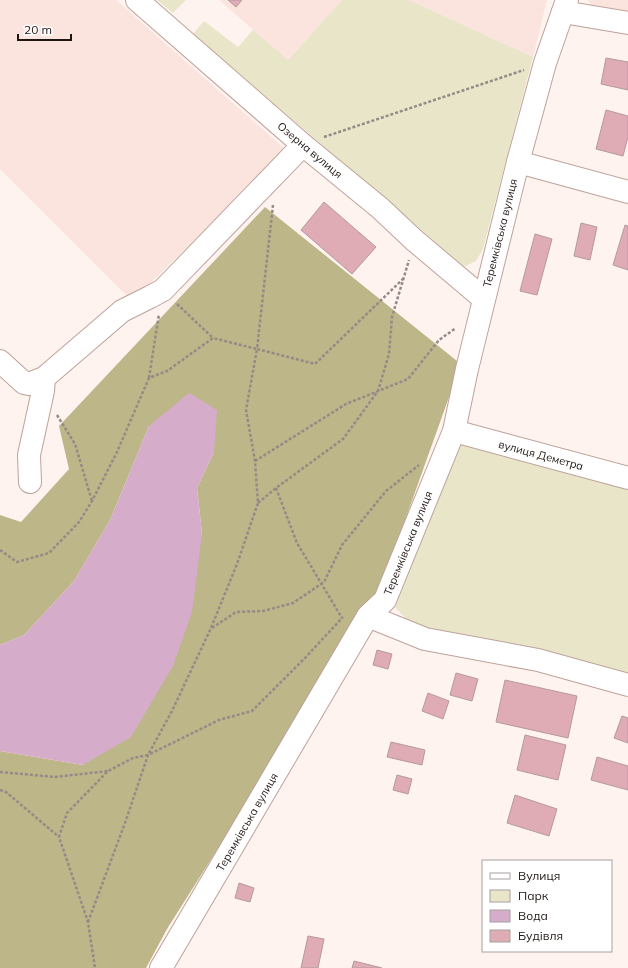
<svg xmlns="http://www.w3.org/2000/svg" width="628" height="968" viewBox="0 0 628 968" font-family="Mulish,sans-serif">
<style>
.built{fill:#fae4dd}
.green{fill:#e9e5c9}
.forest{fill:#bdb688}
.water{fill:#d5adcb}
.building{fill:#dfabb4;stroke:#b5999e}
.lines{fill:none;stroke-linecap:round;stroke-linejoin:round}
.minor-casing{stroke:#bda29a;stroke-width:24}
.path{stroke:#958a87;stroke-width:2.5;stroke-dasharray:3 2;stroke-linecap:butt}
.minor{stroke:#fff;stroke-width:22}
.labels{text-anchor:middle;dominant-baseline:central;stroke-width:3;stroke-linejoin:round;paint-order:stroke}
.street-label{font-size:11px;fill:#1f1512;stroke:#fff}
</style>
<rect width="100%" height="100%" fill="#fff3f0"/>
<g class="built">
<polygon points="0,0 116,0 286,150 132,301 0,169"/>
<polygon points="219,0 342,0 288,60"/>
<polygon points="409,0 547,0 533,57"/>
<polygon points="588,0 628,0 628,11 591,5"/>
</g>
<g class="green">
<polygon points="157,0 186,0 173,13"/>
<polygon points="342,0 409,0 533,57 483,249 476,261 464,267 193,34 204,21 238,47 253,30 288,60"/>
<polygon points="457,444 628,487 628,674 411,624 390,602"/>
</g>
<polygon class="forest" points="265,207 457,361 459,369 379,593 167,929 146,968 0,968 0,751 83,765 202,533 197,488 214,452 149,426 110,520 74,581 24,635 0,645 0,515 21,522 69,469 59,426"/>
<polygon class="water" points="189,393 217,410 214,452 197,488 202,533 192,612 173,666 131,737 83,765 0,751 0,645 24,635 74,581 110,520 149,426"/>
<g class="building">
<polygon points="228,0 242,0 236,7"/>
<polygon points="606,58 628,62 628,90 601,84"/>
<polygon points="606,110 628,116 628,137 623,156 596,149"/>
<polygon points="324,202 376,247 352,274 301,230"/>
<polygon points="581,223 597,227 590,260 574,256"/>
<polygon points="625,225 628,226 628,270 613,265"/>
<polygon points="535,234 552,239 537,295 520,291"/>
<polygon points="377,650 392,654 388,669 373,665"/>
<polygon points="456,673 478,679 472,701 450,695"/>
<polygon points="505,680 577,696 568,738 496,722"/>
<polygon points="428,693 449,701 443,719 422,711"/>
<polygon points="622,716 628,718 628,743 614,738"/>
<polygon points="525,735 566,745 558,780 517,770"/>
<polygon points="391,742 425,750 422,765 387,757"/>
<polygon points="597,757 628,766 628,790 591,780"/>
<polygon points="397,775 412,779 408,794 393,790"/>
<polygon points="515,795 557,809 549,836 507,823"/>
<polygon points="239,883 254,888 250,902 235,898"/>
<polygon points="308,936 324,939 318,968 301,968"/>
<polygon points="354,961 382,968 352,968"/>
</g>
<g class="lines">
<defs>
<g id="minor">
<polyline points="137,0 303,145 380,208 414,240 484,299"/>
<polyline points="563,12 628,23"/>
<polyline points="518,162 628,192"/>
<polyline points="0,361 24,383 29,384 44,378 122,311 150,297 163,290 303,145"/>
<polyline points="454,431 628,478"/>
<polyline points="30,482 29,455 43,391 44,378"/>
<polyline points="368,616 425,639 538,660 628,685"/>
<polyline points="161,968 368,616 385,600 454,431 467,369 518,162 545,63 567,0"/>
</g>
</defs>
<use href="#minor" class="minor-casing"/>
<g class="path">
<polyline points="324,137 524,70"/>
<polyline points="273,205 257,349 315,364 404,278"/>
<polyline points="177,304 213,338"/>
<polyline points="149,378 159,314"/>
<polyline points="57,415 75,444 92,501"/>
<polyline points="255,461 346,404 408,379 439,340 456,328"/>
<polyline points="276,488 297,543 342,618"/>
<polyline points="258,503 276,488 343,439 378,391 389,354 392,317 409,260"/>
<polyline points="0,550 17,562 49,553 79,522 92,501 117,452 149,378 167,371 213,338 257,349 246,410 255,461 258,503 237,564 211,628 172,711 148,755 133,758 108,771 67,813 59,837 88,922 95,968"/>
<polyline points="212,628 236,612 263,611 293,603 324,582 342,545 386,491 419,465"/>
<polyline points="0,772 55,777 108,771"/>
<polyline points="0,790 6,792 59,837"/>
<polyline points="88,922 125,823 148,755 219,720 252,711 304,659 343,617"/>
</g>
<use href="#minor" class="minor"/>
</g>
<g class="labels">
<g class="street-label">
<text transform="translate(310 150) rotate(40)">Озерна вулиця</text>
<text transform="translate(500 233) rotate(-76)">Теремківська вулиця</text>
<text transform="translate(541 455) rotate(15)">вулиця Деметра</text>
<text transform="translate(408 543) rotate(-68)">Теремківська вулиця</text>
<text transform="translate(247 822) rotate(-60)">Теремківська вулиця</text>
</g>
</g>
<rect x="482" y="860" width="130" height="92" fill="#ffffff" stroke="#a5a1a0"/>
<rect x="490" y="873" width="20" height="6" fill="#ffffff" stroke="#a5a1a0"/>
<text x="518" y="880" font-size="12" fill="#1f1512">Вулиця</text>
<rect x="490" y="890" width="20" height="12" fill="#e9e5c9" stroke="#a5a1a0"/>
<text x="518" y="900" font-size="12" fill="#1f1512">Парк</text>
<rect x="490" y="910" width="20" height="12" fill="#d5adcb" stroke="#a5a1a0"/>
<text x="518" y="920" font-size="12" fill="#1f1512">Вода</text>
<rect x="490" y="930" width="20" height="12" fill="#dfabb4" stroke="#a5a1a0"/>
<text x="518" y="940" font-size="12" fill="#1f1512">Будівля</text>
<path d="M18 34v6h53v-6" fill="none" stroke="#1f1512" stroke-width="2"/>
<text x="24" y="34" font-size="12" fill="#1f1512" stroke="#ffffff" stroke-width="3" paint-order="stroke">20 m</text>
</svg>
